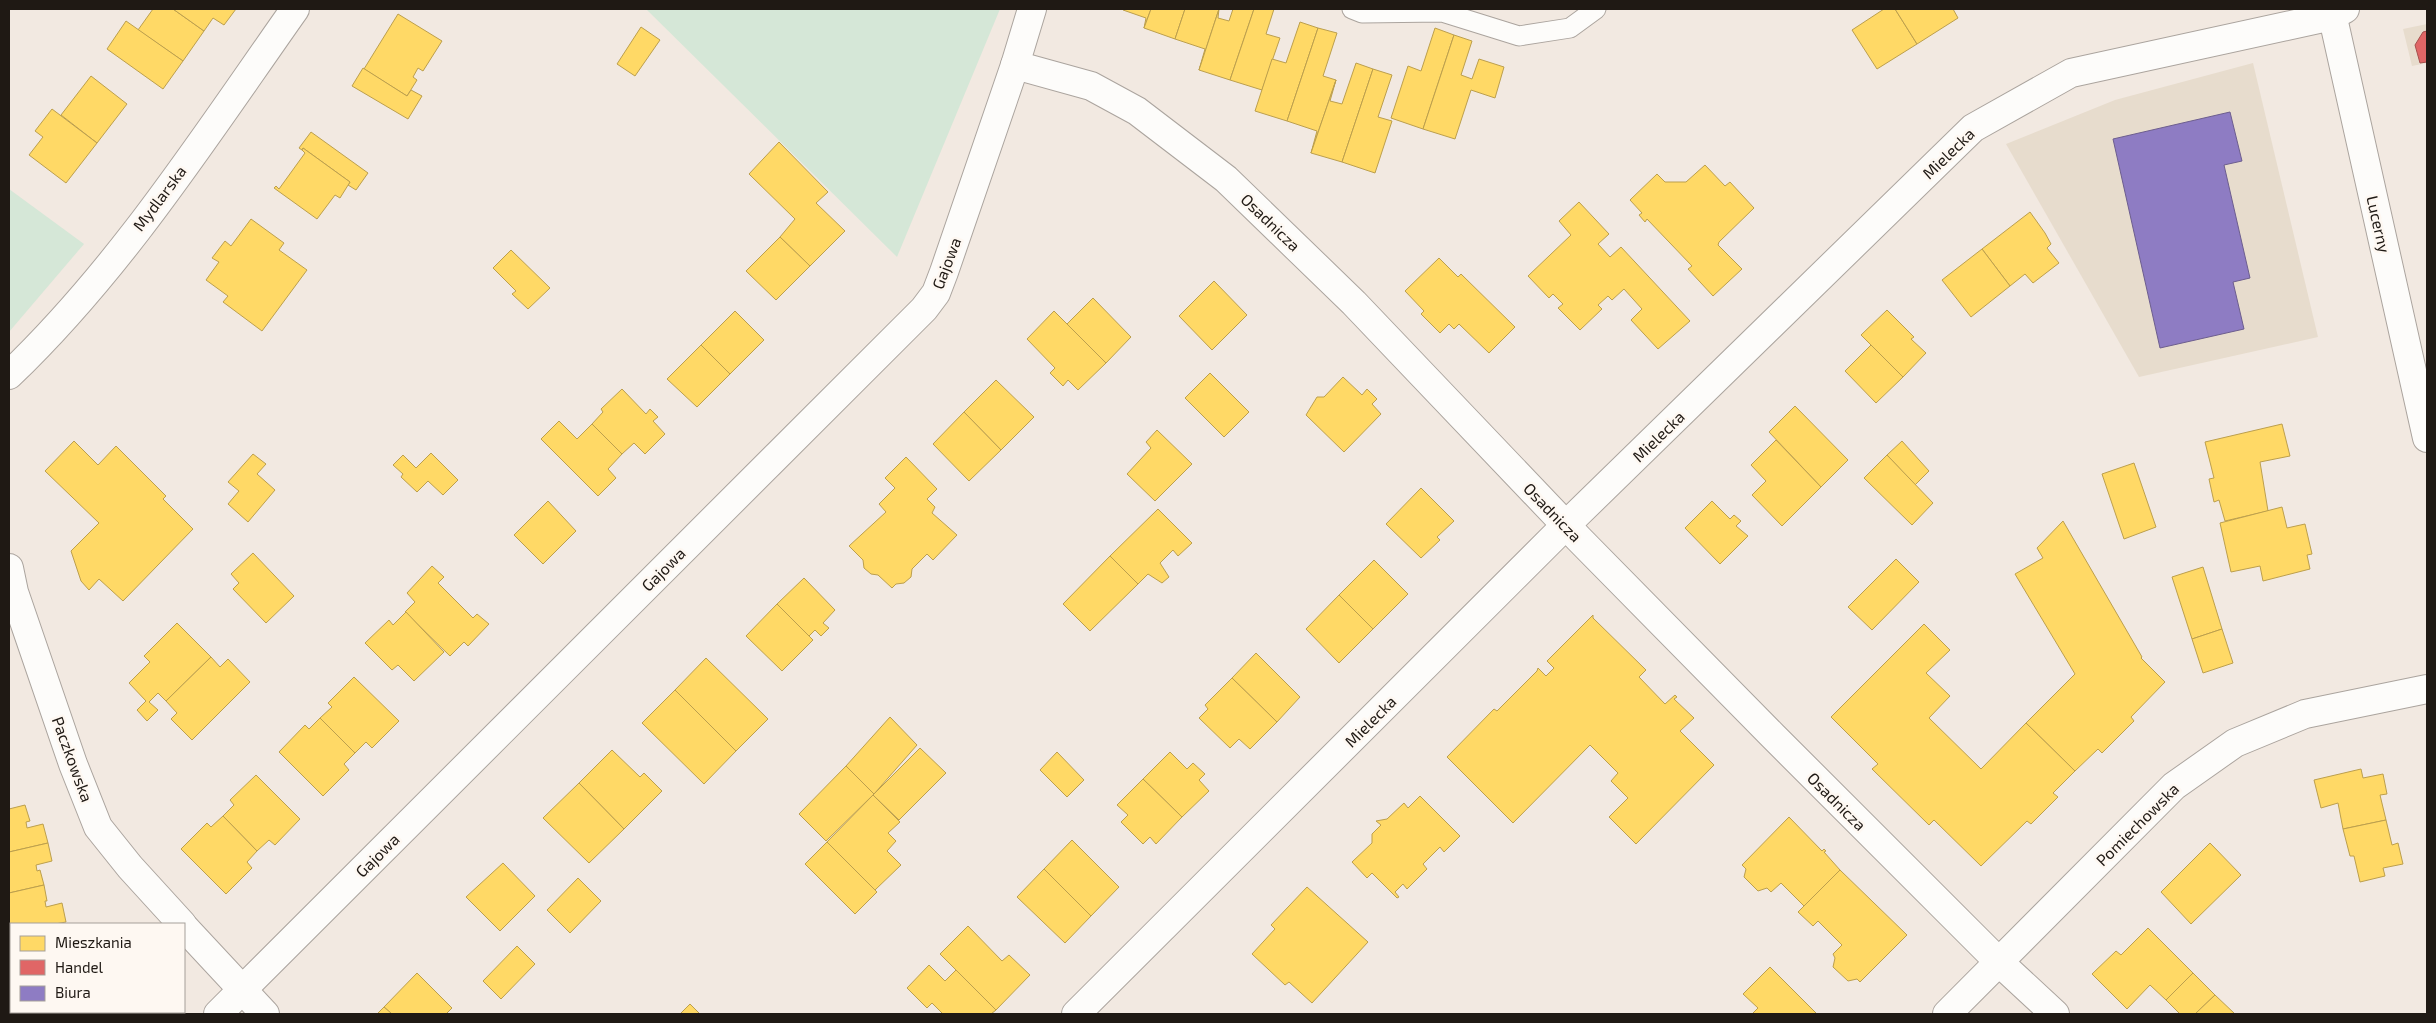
<svg xmlns="http://www.w3.org/2000/svg" width="2436" height="1023" viewBox="0 0 2436 1023" font-family="'Exo 2',sans-serif">
<style>
.commercial{fill:#e7dccd}
.green{fill:#d5e7d7}
.homes{fill:#ffd966;stroke:#bc9f4d}
.shops{fill:#e06666;stroke:#a64f4d}
.offices{fill:#8e7cc3;stroke:#6d5e8e}
.lines{fill:none;stroke-linecap:round;stroke-linejoin:round}
.service-casing{stroke:#aba49e;stroke-width:21}
.minor-casing{stroke:#aba49e;stroke-width:30}
.tertiary-casing{stroke:#aba49e;stroke-width:30}
.service{stroke:#fdfcfa;stroke-width:19}
.minor{stroke:#fdfcfa;stroke-width:28}
.tertiary{stroke:#fdfcfa;stroke-width:28}
.labels{text-anchor:middle;dominant-baseline:central;stroke-width:5;stroke-linejoin:round;paint-order:stroke}
.street-label{font-size:16px;fill:#1f1914;stroke:#fef8f2}
</style>
<rect width="100%" height="100%" fill="#f2e9e1"/>
<g class="commercial">
<polygon points="2427,24 2427,63 2412,66 2403,29"/>
<polygon points="2253,63 2318,337 2139,377 2006,144 2115,100"/>
</g>
<g class="green">
<polygon points="646,9 1000,9 897,257"/>
<polygon points="9,189 84,244 9,332"/>
</g>
<g class="homes">
<polygon points="153,9 173,9 204,31 183,61 138,30"/>
<polygon points="173,9 236,9 224,25 213,18 204,31"/>
<polygon points="1123,9 1151,9 1144,28 1146,18 1123,10"/>
<polygon points="1151,9 1185,9 1175,39 1144,28"/>
<polygon points="1185,9 1219,9 1199,70 1205,49 1175,39"/>
<polygon points="1219,9 1218,18 1229,21 1233,9 1254,9 1230,80 1199,70"/>
<polygon points="1254,9 1274,9 1266,34 1280,38 1262,90 1230,80"/>
<polygon points="1884,9 1895,9 1917,44 1877,69 1852,30"/>
<polygon points="1895,9 1953,9 1958,18 1917,44"/>
<polygon points="398,14 442,41 423,71 418,68 413,77 417,80 407,96 364,69"/>
<polygon points="126,21 183,61 163,89 107,49"/>
<polygon points="1300,22 1318,28 1287,121 1255,111 1272,59 1286,63"/>
<polygon points="641,27 660,40 635,76 617,64"/>
<polygon points="1318,28 1337,33 1323,76 1336,80 1311,153 1317,131 1287,121"/>
<polygon points="1435,28 1454,35 1423,129 1391,118 1408,66 1421,71"/>
<polygon points="1454,35 1472,41 1461,75 1472,79 1479,59 1504,67 1495,98 1471,90 1455,139 1423,129"/>
<polygon points="1356,63 1373,69 1342,162 1311,153 1336,80 1330,101 1342,104"/>
<polygon points="363,68 407,96 411,90 422,96 408,119 352,86"/>
<polygon points="1373,69 1392,75 1378,117 1392,121 1375,173 1342,162"/>
<polygon points="91,76 127,104 97,143 61,115"/>
<polygon points="52,109 97,143 66,183 29,155 43,137 35,131"/>
<polygon points="311,132 368,173 356,190 348,185 350,182 303,148 302,150 299,148"/>
<polygon points="779,142 828,192 816,203 845,231 810,266 780,237 795,219 749,174"/>
<polygon points="303,148 350,182 340,198 335,195 317,219 274,188 276,186 279,189 305,153 302,150"/>
<polygon points="1705,165 1725,186 1730,182 1754,208 1719,242 1718,245 1742,269 1713,296 1688,269 1692,266 1647,219 1645,222 1639,215 1642,213 1630,200 1657,174 1665,182 1686,182"/>
<polygon points="1579,202 1609,234 1598,244 1610,257 1621,247 1690,321 1658,349 1631,320 1642,309 1624,289 1612,300 1608,296 1598,305 1602,309 1580,330 1558,308 1563,304 1553,294 1549,298 1528,276 1571,235 1559,221"/>
<polygon points="2030,212 2045,233 2051,244 2047,248 2059,263 2033,283 2025,274 2010,286 1982,249"/>
<polygon points="251,219 284,243 279,250 307,270 262,331 223,302 228,296 206,280 219,262 212,258 225,241 231,246"/>
<polygon points="780,237 810,266 776,300 746,271"/>
<polygon points="1982,249 2010,286 1971,317 1942,280"/>
<polygon points="511,250 550,288 528,309 512,294 516,291 493,268"/>
<polygon points="1439,258 1458,277 1461,274 1515,327 1489,353 1459,324 1454,329 1449,324 1440,333 1421,314 1424,311 1405,291"/>
<polygon points="1214,281 1247,315 1212,350 1179,316"/>
<polygon points="1093,298 1131,337 1106,363 1067,324"/>
<polygon points="1887,310 1914,337 1911,339 1926,353 1903,377 1861,335"/>
<polygon points="735,311 764,340 730,374 701,345"/>
<polygon points="1054,311 1106,363 1078,390 1068,380 1063,386 1050,373 1055,368 1027,339"/>
<polygon points="701,345 730,374 697,407 667,379"/>
<polygon points="1871,345 1903,377 1876,403 1845,371"/>
<polygon points="1210,373 1249,412 1224,437 1185,398"/>
<polygon points="1343,377 1362,395 1367,389 1377,399 1372,404 1381,414 1344,452 1306,415 1317,397 1324,397"/>
<polygon points="996,380 1034,417 1001,450 964,412"/>
<polygon points="622,389 646,414 650,409 658,417 653,421 665,434 645,454 634,443 622,454 592,424 603,412 601,409"/>
<polygon points="1795,406 1848,460 1821,487 1769,432"/>
<polygon points="964,412 1001,450 969,481 933,444"/>
<polygon points="559,421 577,439 592,424 622,454 608,469 616,478 598,496 541,439"/>
<polygon points="2282,424 2290,456 2260,462 2268,511 2225,521 2219,500 2214,502 2209,479 2214,478 2205,442"/>
<polygon points="1157,430 1192,464 1155,501 1127,474 1151,448 1146,442"/>
<polygon points="1776,440 1821,487 1782,526 1752,495 1766,481 1751,465"/>
<polygon points="74,441 98,465 116,446 166,496 163,499 193,529 123,601 99,579 89,590 81,581 71,551 99,523 45,471"/>
<polygon points="1902,441 1929,471 1915,485 1887,455"/>
<polygon points="431,453 458,480 443,495 428,481 417,492 401,477 403,474 393,465 403,455 416,468"/>
<polygon points="253,454 266,464 257,474 275,490 248,522 228,504 239,491 228,482"/>
<polygon points="1887,455 1933,503 1912,525 1864,478"/>
<polygon points="906,457 937,489 927,499 935,507 932,513 957,535 933,560 927,554 912,569 911,577 904,583 896,584 892,588 878,575 871,574 864,568 863,560 849,546 886,512 879,504 895,488 885,478"/>
<polygon points="2134,463 2156,527 2124,539 2102,474"/>
<polygon points="1421,488 1454,521 1437,537 1440,540 1421,558 1386,524"/>
<polygon points="548,501 576,531 543,564 514,535"/>
<polygon points="1712,501 1730,519 1734,515 1741,521 1736,526 1748,536 1720,564 1685,528"/>
<polygon points="2282,507 2287,528 2305,524 2312,554 2307,555 2310,569 2263,581 2260,566 2231,572 2220,523"/>
<polygon points="1158,509 1192,543 1178,556 1173,550 1160,563 1169,577 1162,583 1148,574 1138,584 1110,556"/>
<polygon points="2063,521 2142,657 2141,658 2165,682 2131,717 2134,721 2102,753 2098,749 2075,771 2026,723 2075,674 2015,574 2043,558 2037,548"/>
<polygon points="253,553 294,596 266,623 233,589 239,583 231,574"/>
<polygon points="1110,556 1138,584 1090,631 1063,604"/>
<polygon points="1896,559 1919,582 1872,630 1848,607"/>
<polygon points="1374,560 1408,594 1373,629 1339,595"/>
<polygon points="432,566 444,577 438,583 473,618 477,614 489,624 468,646 464,642 450,656 405,612 415,602 407,593"/>
<polygon points="2203,567 2222,629 2192,639 2172,577"/>
<polygon points="804,578 835,610 823,623 829,628 821,636 815,630 809,636 777,604"/>
<polygon points="1339,595 1373,629 1339,663 1306,629"/>
<polygon points="777,604 813,640 782,671 746,636"/>
<polygon points="406,612 444,652 414,681 398,665 392,670 365,643 389,620 393,625"/>
<polygon points="1593,615 1593,618 1646,670 1639,677 1665,704 1675,695 1677,697 1674,699 1694,718 1680,731 1714,765 1636,844 1609,817 1628,798 1611,781 1618,773 1590,745 1513,823 1447,757 1494,709 1497,711 1537,671 1538,668 1546,676 1554,668 1547,661"/>
<polygon points="177,623 211,657 166,701 158,693 149,702 158,710 147,721 137,710 146,701 129,683 150,662 144,656"/>
<polygon points="1924,624 1950,650 1926,673 1950,696 1929,718 1981,769 2026,723 2075,771 2053,793 2058,797 2031,824 2027,821 1981,866 1934,820 1929,825 1872,769 1878,764 1831,717"/>
<polygon points="2222,629 2233,663 2203,673 2192,639"/>
<polygon points="1256,653 1300,697 1277,722 1232,678"/>
<polygon points="211,657 220,667 228,659 250,682 192,740 171,719 177,713 166,701"/>
<polygon points="706,658 768,719 736,751 675,690"/>
<polygon points="354,677 399,721 372,748 366,742 355,753 320,718 332,707 328,703"/>
<polygon points="1232,678 1277,722 1250,749 1239,739 1230,748 1199,718 1208,709 1205,705"/>
<polygon points="675,690 736,751 704,784 642,723"/>
<polygon points="890,717 917,745 874,794 846,766"/>
<polygon points="320,718 355,753 344,764 349,770 323,796 279,752 305,725 309,729"/>
<polygon points="920,748 946,773 899,820 873,795"/>
<polygon points="612,750 640,777 644,773 662,791 624,829 579,783"/>
<polygon points="1057,752 1084,780 1067,797 1040,770"/>
<polygon points="1170,752 1187,769 1193,763 1205,774 1199,780 1209,791 1182,817 1143,779"/>
<polygon points="846,766 874,794 826,841 799,814"/>
<polygon points="2361,769 2363,778 2383,774 2387,794 2380,795 2386,820 2343,829 2338,803 2321,808 2314,780"/>
<polygon points="256,775 300,819 275,845 269,840 257,851 223,816 234,805 230,800"/>
<polygon points="1143,779 1182,817 1156,844 1150,837 1143,844 1121,822 1128,815 1117,805"/>
<polygon points="579,783 624,829 589,863 543,818"/>
<polygon points="873,795 900,822 888,833 896,841 887,851 901,865 875,890 827,842"/>
<polygon points="1420,796 1460,836 1444,852 1440,847 1423,864 1427,869 1407,889 1403,884 1395,892 1399,897 1397,898 1372,873 1367,878 1352,862 1372,843 1372,834 1381,825 1376,821 1387,819 1404,803 1408,808"/>
<polygon points="25,805 30,821 26,822 27,828 43,824 48,843 9,852 9,809"/>
<polygon points="223,816 257,851 247,862 252,868 226,894 181,849 207,823 211,827"/>
<polygon points="1789,817 1822,851 1824,849 1826,851 1824,852 1840,870 1804,906 1781,883 1771,892 1767,888 1758,891 1744,877 1746,869 1742,865"/>
<polygon points="2386,820 2392,845 2398,843 2403,864 2383,868 2385,876 2360,882 2354,856 2350,856 2343,829"/>
<polygon points="1072,840 1119,887 1091,916 1044,869"/>
<polygon points="827,842 877,892 855,914 805,864"/>
<polygon points="48,843 52,861 36,865 37,871 40,870 44,885 9,893 9,852"/>
<polygon points="2210,843 2241,875 2191,924 2161,892"/>
<polygon points="503,863 535,896 500,931 466,897"/>
<polygon points="1044,869 1091,916 1065,943 1017,897"/>
<polygon points="1840,870 1907,935 1860,982 1857,979 1848,981 1833,967 1835,958 1833,954 1842,945 1818,921 1813,926 1798,912"/>
<polygon points="578,878 601,901 570,933 547,910"/>
<polygon points="44,885 47,901 45,901 46,907 62,903 66,922 55,924 11,924 11,934 9,935 9,893"/>
<polygon points="1307,887 1368,942 1312,1003 1289,982 1285,985 1252,954 1275,929 1271,925"/>
<polygon points="968,926 1002,961 1009,955 1030,975 996,1010 940,954"/>
<polygon points="2148,928 2193,973 2166,1000 2150,985 2127,1009 2092,974 2116,951 2121,955"/>
<polygon points="11,934 11,978 9,979 9,935"/>
<polygon points="517,946 535,964 501,999 483,981"/>
<polygon points="929,965 945,981 956,970 996,1010 991,1014 943,1014 932,1003 927,1008 907,988"/>
<polygon points="1770,967 1817,1014 1752,1014 1758,1008 1743,994"/>
<polygon points="417,973 452,1008 446,1014 392,1014 384,1007"/>
<polygon points="2193,973 2215,995 2195,1014 2180,1014 2166,1000"/>
<polygon points="2215,995 2235,1014 2195,1014"/>
<polygon points="690,1004 700,1014 680,1014"/>
<polygon points="384,1007 392,1014 377,1014"/>
<polygon points="113,1012 159,1012 156,1014 115,1014"/>
</g>
<polygon class="shops" points="2427,31 2427,62 2420,63 2415,45 2423,32"/>
<polygon class="offices" points="2230,112 2242,161 2224,165 2250,278 2233,282 2244,329 2160,348 2113,139"/>
<g class="lines">
<defs>
<polyline id="service" points="1352,9 1362,13 1442,12 1519,36 1570,28 1596,9"/>
<g id="minor">
<polyline points="1015,65 1091,86 1137,111 1226,179 1354,303 1579,539 1773,736 2000,963 2055,1014"/>
<path d="M9,375C121,268 206,135 295,9"/>
<polyline points="9,568 14,592 73,764 98,827 130,867 182,924"/>
<polyline points="184,927 265,1014"/>
<polyline points="218,1014 924,309 936,293 944,272 1015,65 1032,9"/>
<polyline points="1076,1014 1566,525 1973,128 2071,73 2332,16 2345,9"/>
<polyline points="1947,1014 2174,786 2235,743 2305,714 2427,689"/>
</g>
<polyline id="tertiary" points="2331,9 2427,438"/>
</defs>
<use href="#service" class="service-casing"/>
<use href="#minor" class="minor-casing"/>
<use href="#tertiary" class="tertiary-casing"/>
<use href="#service" class="service"/>
<use href="#minor" class="minor"/>
<use href="#tertiary" class="tertiary"/>
</g>
<g class="labels">
<g class="street-label">
<text transform="translate(1948 153) rotate(-44)">Mielecka</text>
<text transform="translate(159 198) rotate(-53)">Mydlarska</text>
<text transform="translate(1271 222) rotate(44)">Osadnicza</text>
<text transform="translate(2379 224) rotate(77)">Lucerny</text>
<text transform="translate(946 263) rotate(-69)">Gajowa</text>
<text transform="translate(1658 436) rotate(-44)">Mielecka</text>
<text transform="translate(1553 512) rotate(46)">Osadnicza</text>
<text transform="translate(663 569) rotate(-45)">Gajowa</text>
<text transform="translate(1370 721) rotate(-45)">Mielecka</text>
<text transform="translate(73 759) rotate(70)">Paczkowska</text>
<text transform="translate(1837 801) rotate(45)">Osadnicza</text>
<text transform="translate(2137 824) rotate(-45)">Pomiechowska</text>
<text transform="translate(377 855) rotate(-45)">Gajowa</text>
</g>
</g>
<rect width="2436" height="1023" fill="none" stroke="#1f1914" stroke-width="20"/>
<rect x="10" y="923" width="175" height="90" fill="#fef8f2" stroke="#a59f99"/>
<rect x="20" y="936" width="25" height="15" fill="#ffd966" stroke="#a59f99"/>
<text x="55" y="948" font-size="15" fill="#1f1914">Mieszkania</text>
<rect x="20" y="960" width="25" height="15" fill="#e06666" stroke="#a59f99"/>
<text x="55" y="973" font-size="15" fill="#1f1914">Handel</text>
<rect x="20" y="986" width="25" height="15" fill="#8e7cc3" stroke="#a59f99"/>
<text x="55" y="998" font-size="15" fill="#1f1914">Biura</text>
</svg>
